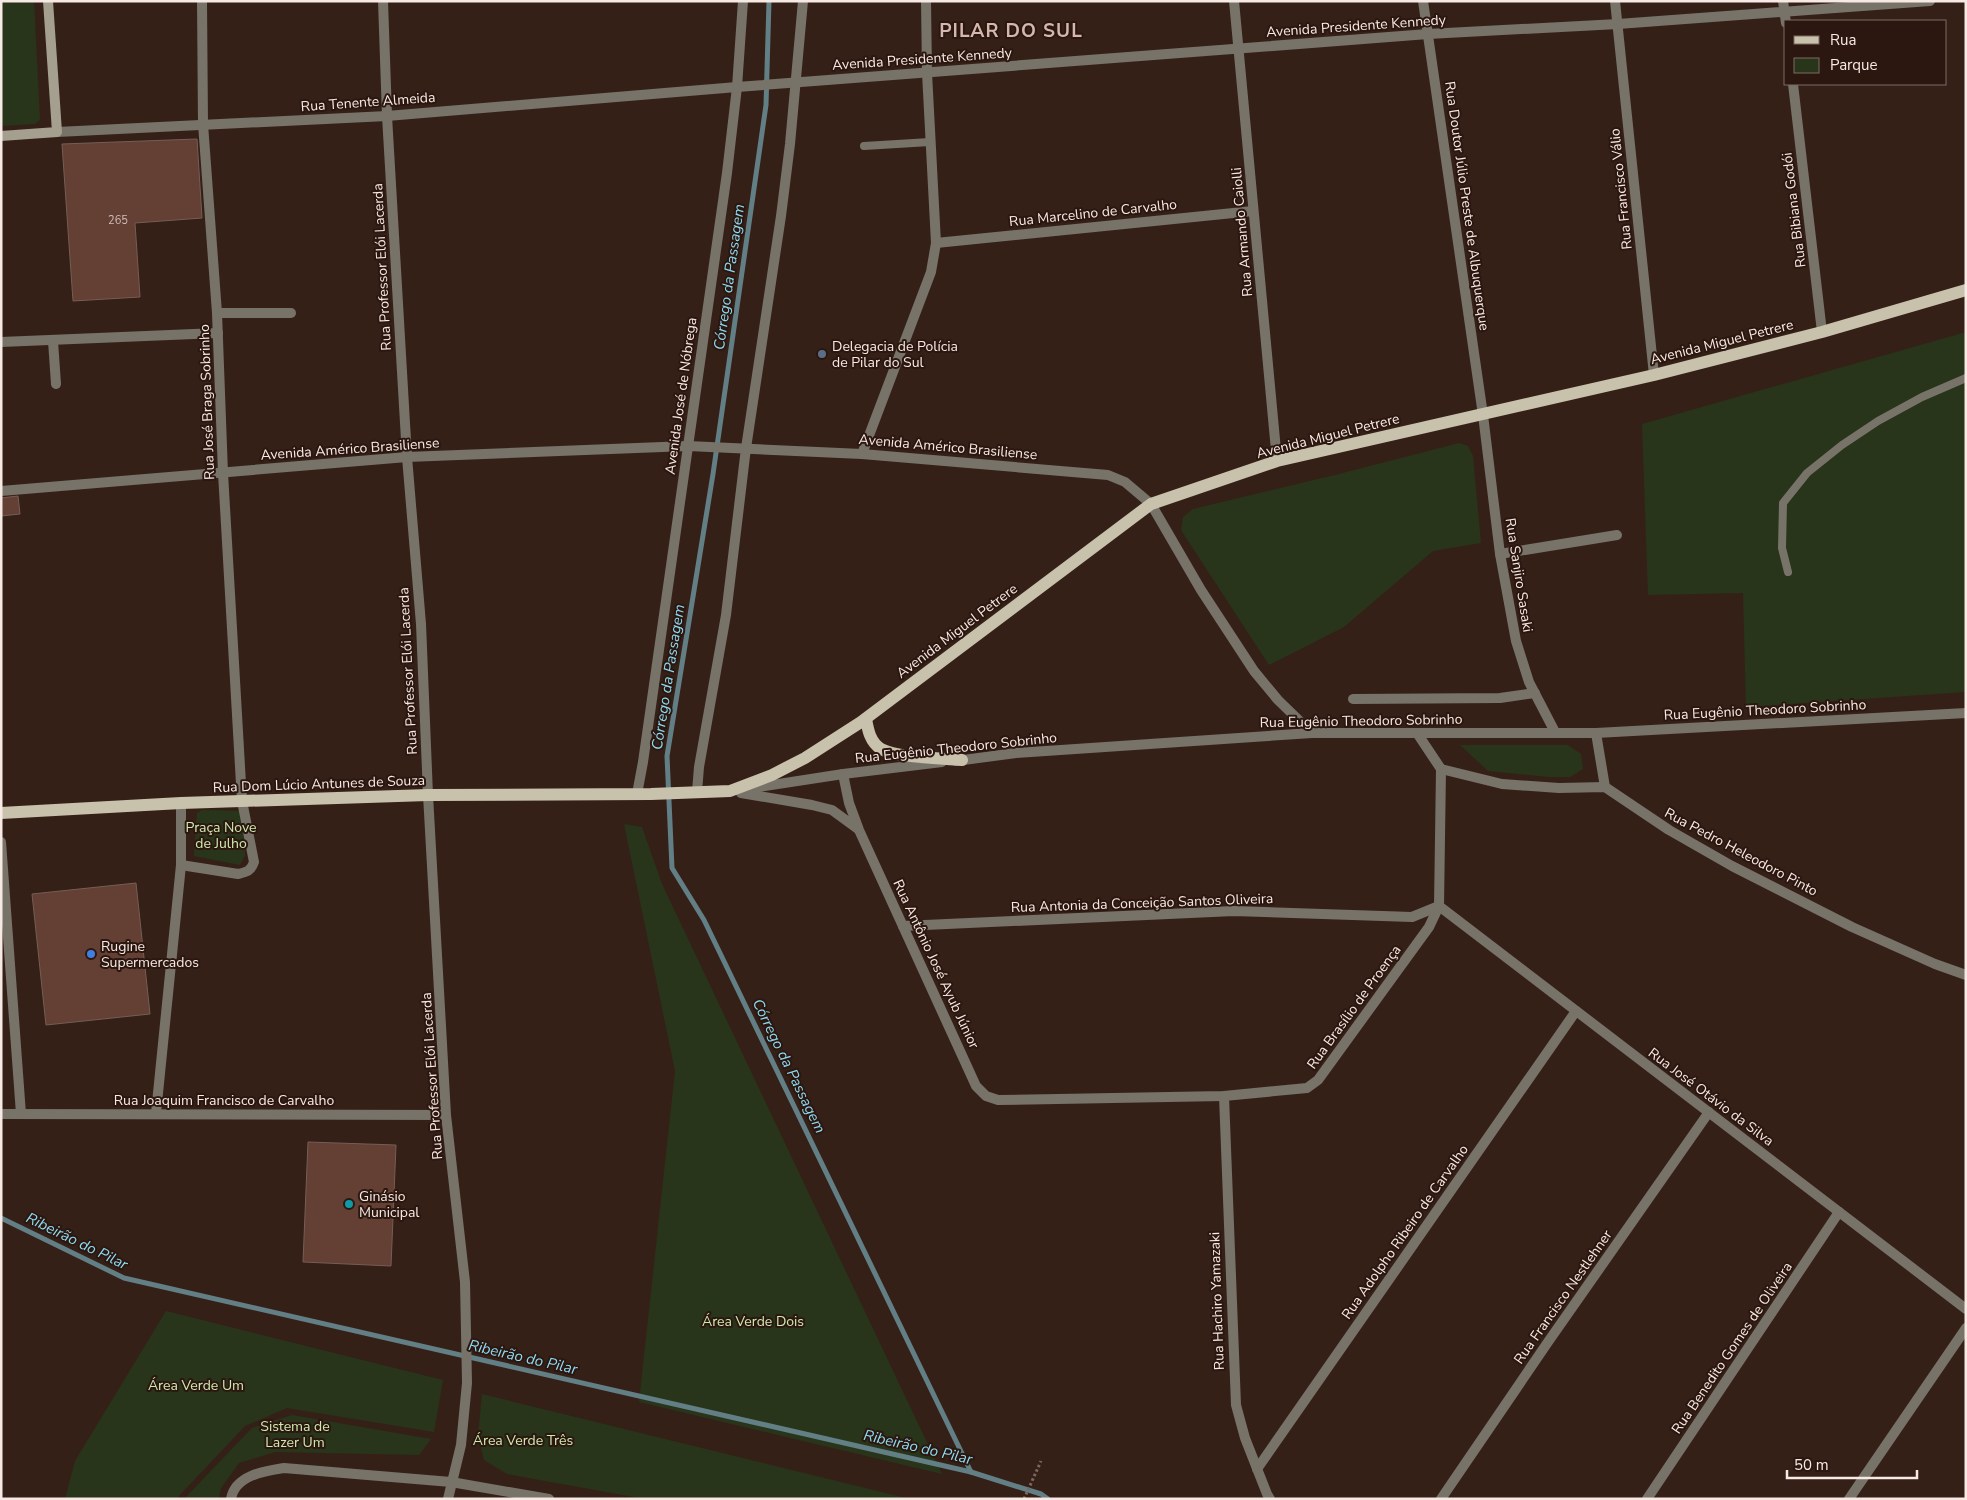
<svg xmlns="http://www.w3.org/2000/svg" width="1967" height="1500" viewBox="0 0 1967 1500" font-family="'Nunito Sans',sans-serif">
<style>
.green{fill:#28351a}
.lines{fill:none;stroke-linecap:round;stroke-linejoin:round}
.stream{stroke:#637f86;stroke-width:5}
.building{fill:#633f34;stroke:#765d56}
.path{stroke:#7a6861;stroke-width:3;stroke-dasharray:2.5 2.5;stroke-linecap:butt}
.service{stroke:#777369;stroke-width:8}
.minor{stroke:#777369;stroke-width:10}
.secondary{stroke:#a59f8f;stroke-width:10}
.primary{stroke:#c8c1ac;stroke-width:12}
.service-dot{fill:#5c6f8a;stroke:#2b170f;stroke-width:2}
.shop-dot{fill:#3f7fe0;stroke:#2b170f;stroke-width:2}
.culture-dot{fill:#0f9aa8;stroke:#2b170f;stroke-width:2}
.labels{text-anchor:middle;dominant-baseline:central;stroke-width:4;stroke-linejoin:round;paint-order:stroke}
.number-label{font-size:11px;fill:#d2beb7}
.street-label{font-size:14px;fill:#f7e9e3;stroke:#2b170f}
.poi-label{font-size:14px;fill:#f7e9e3;stroke:#2b170f;text-anchor:start}
.park-label{font-size:14px;fill:#cdeaaf;stroke:#2b170f}
.water-label{font-size:15px;font-style:italic;fill:#8ddbf3;stroke:#2b170f}
.district-label{font-size:19px;font-weight:bold;letter-spacing:1px;fill:#d4b8ad;stroke:#2b170f}
</style>
<rect width="100%" height="100%" fill="#352018"/>
<g class="green">
<polygon points="1,1 34,1 40,120 35,124 1,126"/>
<polygon points="1966,332 1966,692 1746,707 1743,593 1648,595 1642,424"/>
<polygon points="1459,443 1468,446 1473,456 1481,543 1433,551 1344,627 1269,665 1181,530 1183,517 1193,509 1339,474"/>
<polygon points="1460,745 1568,745 1581,754 1583,769 1570,777 1549,777 1488,771"/>
<polygon points="203,810 243,811 246,814 245,855 240,865 194,856 197,813"/>
<polygon points="624,824 642,827 662,884 942,1474 639,1402 675,1071"/>
<polygon points="166,1311 443,1380 434,1432 287,1408 245,1426 176,1499 65,1499 75,1461"/>
<polygon points="482,1394 910,1499 645,1499 507,1474 484,1460 478,1435"/>
<polygon points="292,1415 431,1439 419,1455 275,1452 239,1463 221,1488 219,1499 184,1499 252,1428"/>
</g>
<g class="lines">
<g class="stream">
<polyline points="769,1 766,105 713,474 667,756 672,868 704,920 971,1472"/>
<polyline points="1,1218 124,1278 971,1472 1041,1494 1048,1499"/>
</g>
</g>
<g class="building">
<polygon points="197,139 202,218 135,223 140,297 73,301 62,144"/>
<polygon points="18,496 20,514 1,516 1,498"/>
<polygon points="136,883 150,1014 46,1025 32,894"/>
<polygon points="308,1142 396,1145 391,1266 303,1262"/>
</g>
<g class="lines">
<polyline class="path" points="1024,1499 1041,1461"/>
<g class="service">
<polyline points="864,146 930,142"/>
<polyline points="1788,572 1782,548 1783,503 1807,473 1842,445 1878,421 1922,397 1966,378"/>
</g>
<g class="minor">
<polyline points="383,1 387,116 407,457 421,624 428,795 446,1115 465,1282 467,1383 461,1445 448,1499"/>
<polyline points="1234,1 1277,461"/>
<polyline points="1423,1 1483,415 1500,554 1516,641 1529,682 1555,732"/>
<polyline points="1615,1 1654,375"/>
<polyline points="1783,1 1786,23"/>
<polyline points="1793,84 1822,332"/>
<polyline points="57,132 387,116 737,87 1428,34 1618,24 1930,1"/>
<polyline points="936,243 1253,211"/>
<polyline points="217,313 291,313"/>
<polyline points="53,341 56,384"/>
<polyline points="1,342 218,333"/>
<polyline points="862,454 931,272 936,243 927,73 926,1"/>
<polyline points="1,491 407,457 688,446 862,454 1108,475 1125,482 1151,504 1201,590 1254,671 1278,700 1312,733"/>
<polyline points="1500,554 1617,535"/>
<polyline points="1353,699 1500,698 1535,693"/>
<polyline points="1596,733 1605,787"/>
<polyline points="956,761 1016,753 1312,733 1596,733 1966,713"/>
<polyline points="1441,769 1502,784 1559,788 1605,787 1669,830 1732,866 1852,927 1935,964 1966,975"/>
<polyline points="843,774 849,803 859,830 976,1086 986,1096 998,1100 1224,1096 1307,1088 1318,1080 1429,927 1439,906 1441,769 1417,733"/>
<polyline points="746,789 843,774 942,762"/>
<polyline points="697,792 699,767 726,615 746,448 781,216 790,144 803,1"/>
<polyline points="741,793 812,805 832,810 858,829"/>
<polyline points="637,794 643,762 727,173 737,87 743,1"/>
<polyline points="1,842 21,1114"/>
<path d="M181,865L238,874C247,872 251,871 254,862L242,801L223,473L217,313L203,124L202,1"/>
<polyline points="903,926 1234,911 1412,917 1439,906 1966,1309"/>
<polyline points="1224,1096 1236,1405 1245,1438 1267,1494 1270,1499"/>
<polyline points="156,1113 181,865 181,803"/>
<polyline points="1,1114 446,1115"/>
<polyline points="1257,1469 1576,1011"/>
<path d="M231,1499C235,1475 265,1471 284,1468L451,1482L549,1499"/>
<polyline points="1441,1499 1548,1342 1709,1112"/>
<polyline points="1647,1499 1839,1212"/>
<polyline points="1849,1499 1966,1328"/>
</g>
<polyline class="secondary" points="1,136 57,132 48,1"/>
<g class="primary">
<path d="M866,719C868,730 870,742 881,749C897,758 943,758 962,760"/>
<polyline points="1,813 181,803 428,795 651,794 730,791 772,775 805,758 861,722 1151,504 1277,461 1654,375 1822,332 1966,290"/>
</g>
</g>
<circle class="service-dot" cx="822" cy="354" r="5"/>
<circle class="shop-dot" cx="91" cy="954" r="5"/>
<circle class="culture-dot" cx="349" cy="1204" r="5"/>
<g class="labels">
<g class="number-label">
<text x="118" y="220">265</text>
</g>
<g class="street-label">
<text transform="translate(1356 26) rotate(-4)">Avenida Presidente Kennedy</text>
<text transform="translate(922 59) rotate(-4)">Avenida Presidente Kennedy</text>
<text transform="translate(368 102) rotate(-4)">Rua Tenente Almeida</text>
<text transform="translate(1621 189) rotate(-96)">Rua Francisco Válio</text>
<text transform="translate(1467 206) rotate(82)">Rua Doutor Júlio Preste de Albuquerque</text>
<text transform="translate(1794 210) rotate(-97)">Rua Bibiana Godói</text>
<text transform="translate(1093 213) rotate(-6)">Rua Marcelino de Carvalho</text>
<text transform="translate(1242 232) rotate(-95)">Rua Armando Caiolli</text>
<text transform="translate(382 267) rotate(-93)">Rua Professor Elói Lacerda</text>
<text transform="translate(1722 342) rotate(-14)">Avenida Miguel Petrere</text>
<text transform="translate(681 396) rotate(-82)">Avenida José de Nóbrega</text>
<text transform="translate(207 402) rotate(-92)">Rua José Braga Sobrinho</text>
<text transform="translate(1328 436) rotate(-14)">Avenida Miguel Petrere</text>
<text transform="translate(948 447) rotate(5)">Avenida Américo Brasiliense</text>
<text transform="translate(350 449) rotate(-4)">Avenida Américo Brasiliense</text>
<text transform="translate(1519 575) rotate(81)">Rua Sanjiro Sasaki</text>
<text transform="translate(957 631) rotate(-37)">Avenida Miguel Petrere</text>
<text transform="translate(408 671) rotate(-93)">Rua Professor Elói Lacerda</text>
<text transform="translate(1765 710) rotate(-3)">Rua Eugênio Theodoro Sobrinho</text>
<text transform="translate(1361 721) rotate(-1)">Rua Eugênio Theodoro Sobrinho</text>
<text transform="translate(956 748) rotate(-6)">Rua Eugênio Theodoro Sobrinho</text>
<text transform="translate(319 784) rotate(-2)">Rua Dom Lúcio Antunes de Souza</text>
<text transform="translate(1741 852) rotate(28)">Rua Pedro Heleodoro Pinto</text>
<text transform="translate(1142 903) rotate(-2)">Rua Antonia da Conceição Santos Oliveira</text>
<text transform="translate(936 964) rotate(65)">Rua Antônio José Ayub Júnior</text>
<text transform="translate(1354 1007) rotate(-54)">Rua Brasílio de Proença</text>
<text transform="translate(432 1076) rotate(-94)">Rua Professor Elói Lacerda</text>
<text transform="translate(1711 1097) rotate(37)">Rua José Otávio da Silva</text>
<text x="224" y="1100">Rua Joaquim Francisco de Carvalho</text>
<text transform="translate(1405 1232) rotate(-55)">Rua Adolpho Ribeiro de Carvalho</text>
<text transform="translate(1563 1297) rotate(-55)">Rua Francisco Nestlehner</text>
<text transform="translate(1217 1301) rotate(-92)">Rua Hachiro Yamazaki</text>
<text transform="translate(1732 1348) rotate(-56)">Rua Benedito Gomes de Oliveira</text>
</g>
<g class="poi-label">
<text x="832" y="346">Delegacia de Polícia<tspan x="832" dy="16">de Pilar do Sul</tspan></text>
<text x="101" y="946">Rugine<tspan x="101" dy="16">Supermercados</tspan></text>
<text x="359" y="1196">Ginásio<tspan x="359" dy="16">Municipal</tspan></text>
</g>
<g class="park-label">
<text x="221" y="827">Praça Nove<tspan x="221" dy="16">de Julho</tspan></text>
<text x="753" y="1321">Área Verde Dois</text>
<text x="196" y="1385">Área Verde Um</text>
<text x="295" y="1426">Sistema de<tspan x="295" dy="16">Lazer Um</tspan></text>
<text x="523" y="1440">Área Verde Três</text>
</g>
<g class="water-label">
<text transform="translate(729 277) rotate(-82)">Córrego da Passagem</text>
<text transform="translate(668 677) rotate(-81)">Córrego da Passagem</text>
<text transform="translate(789 1066) rotate(64)">Córrego da Passagem</text>
<text transform="translate(77 1241) rotate(26)">Ribeirão do Pilar</text>
<text transform="translate(523 1357) rotate(13)">Ribeirão do Pilar</text>
<text transform="translate(918 1447) rotate(13)">Ribeirão do Pilar</text>
</g>
<g class="district-label">
<text x="1011" y="31">PILAR DO SUL</text>
</g>
</g>
<rect width="1967" height="1500" fill="none" stroke="#f7e9e3" stroke-width="5"/>
<rect x="1784" y="20" width="162" height="65" fill="#2b170f" stroke="#7d6b64"/>
<rect x="1794" y="36" width="25" height="8" fill="#c8c1ac" stroke="#7d6b64"/>
<text x="1830" y="45" font-size="15" fill="#f7e9e3">Rua</text>
<rect x="1794" y="58" width="25" height="15" fill="#28351a" stroke="#7d6b64"/>
<text x="1830" y="70" font-size="15" fill="#f7e9e3">Parque</text>
<path d="M1787 1470v8h130v-8" fill="none" stroke="#f7e9e3" stroke-width="2.5"/>
<text x="1794" y="1470" font-size="15" fill="#f7e9e3" stroke="#2b170f" stroke-width="4" paint-order="stroke">50 m</text>
</svg>
